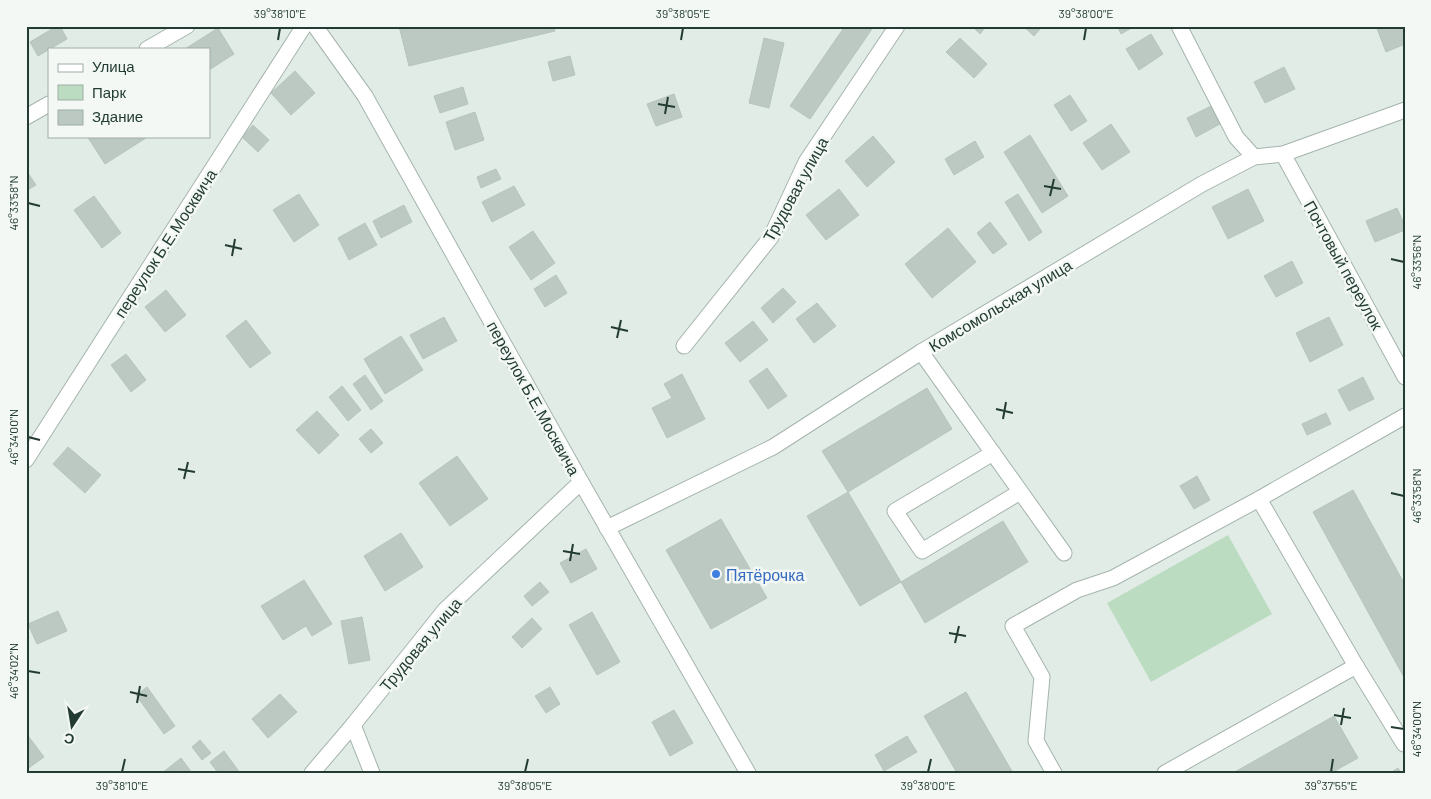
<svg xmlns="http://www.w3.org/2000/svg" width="1431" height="799" viewBox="0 0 1431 799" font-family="Barlow,sans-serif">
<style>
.green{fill:#bcdcc1}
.building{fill:#bbc9c2;stroke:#b5c5bd}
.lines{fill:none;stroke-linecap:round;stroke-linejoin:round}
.minor-casing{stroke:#a5b4ad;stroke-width:17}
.minor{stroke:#fff;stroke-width:15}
.ticks{fill:none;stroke:#233c33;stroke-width:2}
.shop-dot{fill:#3f7fe0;stroke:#f3f8f5;stroke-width:2}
.labels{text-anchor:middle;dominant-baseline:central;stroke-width:5;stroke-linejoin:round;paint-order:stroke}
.street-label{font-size:16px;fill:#233c33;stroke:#f3f8f5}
.shop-label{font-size:16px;fill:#366cbe;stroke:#f3f8f5;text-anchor:start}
.neatline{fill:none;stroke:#233c33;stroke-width:2}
.ticks-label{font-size:12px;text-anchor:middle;fill:#233c33}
</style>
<rect width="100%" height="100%" fill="#e2ece6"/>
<polygon class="green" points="1228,535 1272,614 1151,682 1107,603"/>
<g class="building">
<polygon points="57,26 60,26 67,39 38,56 30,42"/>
<polygon points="399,26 554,26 555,31 409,66"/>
<polygon points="845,26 874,26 810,119 790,106"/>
<polygon points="972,26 986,26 980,34"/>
<polygon points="1023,26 1039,26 1041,28 1034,36"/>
<polygon points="1117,26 1135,26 1121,34"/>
<polygon points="1376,26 1405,26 1405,44 1386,52"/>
<polygon points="218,28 234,54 209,70 209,49 185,49"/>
<polygon points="1151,34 1163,54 1139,70 1126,49"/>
<polygon points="764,38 784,43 769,108 749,103"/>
<polygon points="960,38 987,64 974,78 946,52"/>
<polygon points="570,56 575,75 553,81 548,62"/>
<polygon points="1284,67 1295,89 1265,103 1254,82"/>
<polygon points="295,71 315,93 291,115 271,93"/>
<polygon points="463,87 468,104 440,113 434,96"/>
<polygon points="674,94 682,117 656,126 647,104"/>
<polygon points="1070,95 1087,121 1071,131 1054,105"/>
<polygon points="1211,106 1220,124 1196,137 1187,118"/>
<polygon points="475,112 484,140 455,150 446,122"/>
<polygon points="1111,124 1130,152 1102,170 1083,143"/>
<polygon points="253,125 269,140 258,152 242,137"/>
<polygon points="1030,135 1068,196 1042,213 1004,152"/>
<polygon points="87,136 149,136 105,164"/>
<polygon points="873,136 895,162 867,187 845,161"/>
<polygon points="975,141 984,157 954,175 945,159"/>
<polygon points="496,169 501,179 481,188 477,177"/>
<polygon points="26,170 36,185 26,191"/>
<polygon points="514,186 525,205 492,222 482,202"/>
<polygon points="839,189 859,215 826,240 806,215"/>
<polygon points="1248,189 1264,221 1228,239 1212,207"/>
<polygon points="299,194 319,225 294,242 273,210"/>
<polygon points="1018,194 1042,232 1029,241 1005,202"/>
<polygon points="94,196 121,233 102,248 74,210"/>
<polygon points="404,205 412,222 381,238 373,221"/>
<polygon points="1397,208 1405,226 1405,230 1375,242 1366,221"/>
<polygon points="990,222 1007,244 993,254 977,233"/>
<polygon points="365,223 377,245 349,260 338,238"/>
<polygon points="948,228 976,262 932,298 905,264"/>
<polygon points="533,231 555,263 531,280 509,247"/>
<polygon points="1292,261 1303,283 1276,297 1264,276"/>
<polygon points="556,275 567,293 545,307 534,289"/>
<polygon points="783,288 796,302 773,323 761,308"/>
<polygon points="166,290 186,315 165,332 145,307"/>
<polygon points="817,303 836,326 814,343 796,319"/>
<polygon points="444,317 457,341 423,359 410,335"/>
<polygon points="1329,317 1343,345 1310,362 1296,333"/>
<polygon points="246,320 271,353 250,368 226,336"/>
<polygon points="753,321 768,340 740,362 725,343"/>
<polygon points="401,336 423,370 385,394 364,359"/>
<polygon points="126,354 146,380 131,392 111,365"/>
<polygon points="767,368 787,396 768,409 749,381"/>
<polygon points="682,374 705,419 667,438 652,408 672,398 664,384"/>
<polygon points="365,375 383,401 371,410 353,384"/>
<polygon points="1363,377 1374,399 1349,411 1338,390"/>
<polygon points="342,386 361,410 348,421 329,397"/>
<polygon points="927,388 952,429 848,492 822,451"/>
<polygon points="317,411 339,435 319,454 296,430"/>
<polygon points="1326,413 1331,424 1307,435 1302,424"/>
<polygon points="371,429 383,443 371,453 359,439"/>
<polygon points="68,447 101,475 85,493 53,464"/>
<polygon points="457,456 488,499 450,526 419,483"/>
<polygon points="1197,476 1210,500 1194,509 1180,486"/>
<polygon points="1353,490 1405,585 1405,679 1313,512"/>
<polygon points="848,492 901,582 860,606 807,516"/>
<polygon points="721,519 767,598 711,629 666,550"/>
<polygon points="1003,521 1028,562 925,623 901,582"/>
<polygon points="401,533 423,567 385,591 364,556"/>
<polygon points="586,549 597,569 571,583 560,563"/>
<polygon points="304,580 332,624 312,636 306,626 283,640 261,606"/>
<polygon points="540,582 549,592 532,606 524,596"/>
<polygon points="58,611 67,631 37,644 28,624"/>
<polygon points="592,612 620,662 597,675 569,625"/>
<polygon points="362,617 370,660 349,664 341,621"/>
<polygon points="532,618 542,629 522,648 512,637"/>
<polygon points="147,687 175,726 164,734 136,695"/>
<polygon points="550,687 560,704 546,713 535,696"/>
<polygon points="966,692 1013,773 957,773 924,716"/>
<polygon points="280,694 297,712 268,738 252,719"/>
<polygon points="674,710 693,743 670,756 652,722"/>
<polygon points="1334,716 1358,758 1331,773 1233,773"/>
<polygon points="26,733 44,757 26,770"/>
<polygon points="907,736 917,752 884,771 875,755"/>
<polygon points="200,740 211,753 202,760 192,747"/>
<polygon points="224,751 240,773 218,773 210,762"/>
<polygon points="181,758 192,773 162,773"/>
<polygon points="1398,768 1401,773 1390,773"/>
</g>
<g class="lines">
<defs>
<g id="minor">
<polyline points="315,26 365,96 581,482 748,773"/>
<polyline points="1179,26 1236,137 1254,157"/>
<polyline points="147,49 187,26"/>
<polyline points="26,117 49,104"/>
<polyline points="1283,154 1405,377"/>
<polyline points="684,346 771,237 806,162 897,26"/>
<polyline points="921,352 1064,553"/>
<polyline points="993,453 895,511 922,551 1020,492"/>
<polyline points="26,460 304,26"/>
<polyline points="1259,499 1356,666 1404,744"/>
<polyline points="607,528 773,447 921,352 1202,184 1254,157 1283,154 1405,110"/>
<polyline points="353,725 372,773"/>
<polyline points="312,773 353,725 445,610 581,482"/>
<polyline points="1054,773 1036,741 1042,677 1013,626 1077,590 1113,578 1259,499 1405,416"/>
<polyline points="1165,773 1356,666"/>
</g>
</defs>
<use href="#minor" class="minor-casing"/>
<use href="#minor" class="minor"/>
</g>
<path class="ticks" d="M278,40L280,28M681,40L683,28M1084,40L1086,28M658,104L675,107M665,114L668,97M1044,186L1061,189M1050,196L1054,179M28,203L40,206M225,245L242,249M232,256L235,239M1391,259L1404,262M611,327L628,331M617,338L621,320M996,409L1013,413M1003,419L1006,402M28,437L40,440M178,469L195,472M184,479L188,462M1391,493L1404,496M563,551L580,554M570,561L573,544M949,633L966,636M955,643L959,626M28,671L40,673M130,692L147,696M137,703L140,686M1334,715L1351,718M1341,725L1344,708M1391,727L1404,729M122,772L125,759M525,772L528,759M928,772L931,759M1331,772L1333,759"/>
<circle class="shop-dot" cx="716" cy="574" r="5"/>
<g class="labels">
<g class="street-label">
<text transform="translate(795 189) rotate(-61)">Трудовая улица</text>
<text transform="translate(165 243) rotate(-57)">переулок Б.Е.Москвича</text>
<text transform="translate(1344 265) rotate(61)">Почтовый переулок</text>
<text transform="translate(1000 305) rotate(-31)">Комсомольская улица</text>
<text transform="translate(534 398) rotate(61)">переулок Б.Е.Москвича</text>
<text transform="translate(420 644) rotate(-50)">Трудовая улица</text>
</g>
<g class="shop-label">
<text x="726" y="574">Пятёрочка</text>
</g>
</g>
<rect width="1431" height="799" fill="none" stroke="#f3f8f5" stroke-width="55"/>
<rect x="48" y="48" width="162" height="90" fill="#f3f8f5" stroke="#a0ada7"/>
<rect x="58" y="64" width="25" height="8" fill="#ffffff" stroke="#a0ada7"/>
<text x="92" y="72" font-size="15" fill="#233c33">Улица</text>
<rect x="58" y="85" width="25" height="15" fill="#bcdcc1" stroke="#a0ada7"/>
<text x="92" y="98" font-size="15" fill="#233c33">Парк</text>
<rect x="58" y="110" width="25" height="15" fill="#bbc9c2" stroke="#a0ada7"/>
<text x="92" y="122" font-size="15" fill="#233c33">Здание</text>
<g transform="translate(72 726) rotate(192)" stroke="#f3f8f5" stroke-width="4" paint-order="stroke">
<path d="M0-4L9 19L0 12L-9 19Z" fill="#233c33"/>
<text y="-8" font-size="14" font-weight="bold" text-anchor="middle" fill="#233c33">С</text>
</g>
<rect x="28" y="28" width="1376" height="744" class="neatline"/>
<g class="ticks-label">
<text x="280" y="18">39°38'10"E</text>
<text x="683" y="18">39°38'05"E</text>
<text x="1086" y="18">39°38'00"E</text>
<text transform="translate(14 203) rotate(-90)" y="4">46°33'58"N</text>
<text transform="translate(1417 262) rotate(-90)" y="4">46°33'56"N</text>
<text transform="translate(14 437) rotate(-90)" y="4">46°34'00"N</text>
<text transform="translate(1417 496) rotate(-90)" y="4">46°33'58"N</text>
<text transform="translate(14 671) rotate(-90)" y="4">46°34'02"N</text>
<text transform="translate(1417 729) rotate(-90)" y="4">46°34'00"N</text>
<text x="122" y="790">39°38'10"E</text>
<text x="525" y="790">39°38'05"E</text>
<text x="928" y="790">39°38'00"E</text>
<text x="1331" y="790">39°37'55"E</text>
</g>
</svg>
